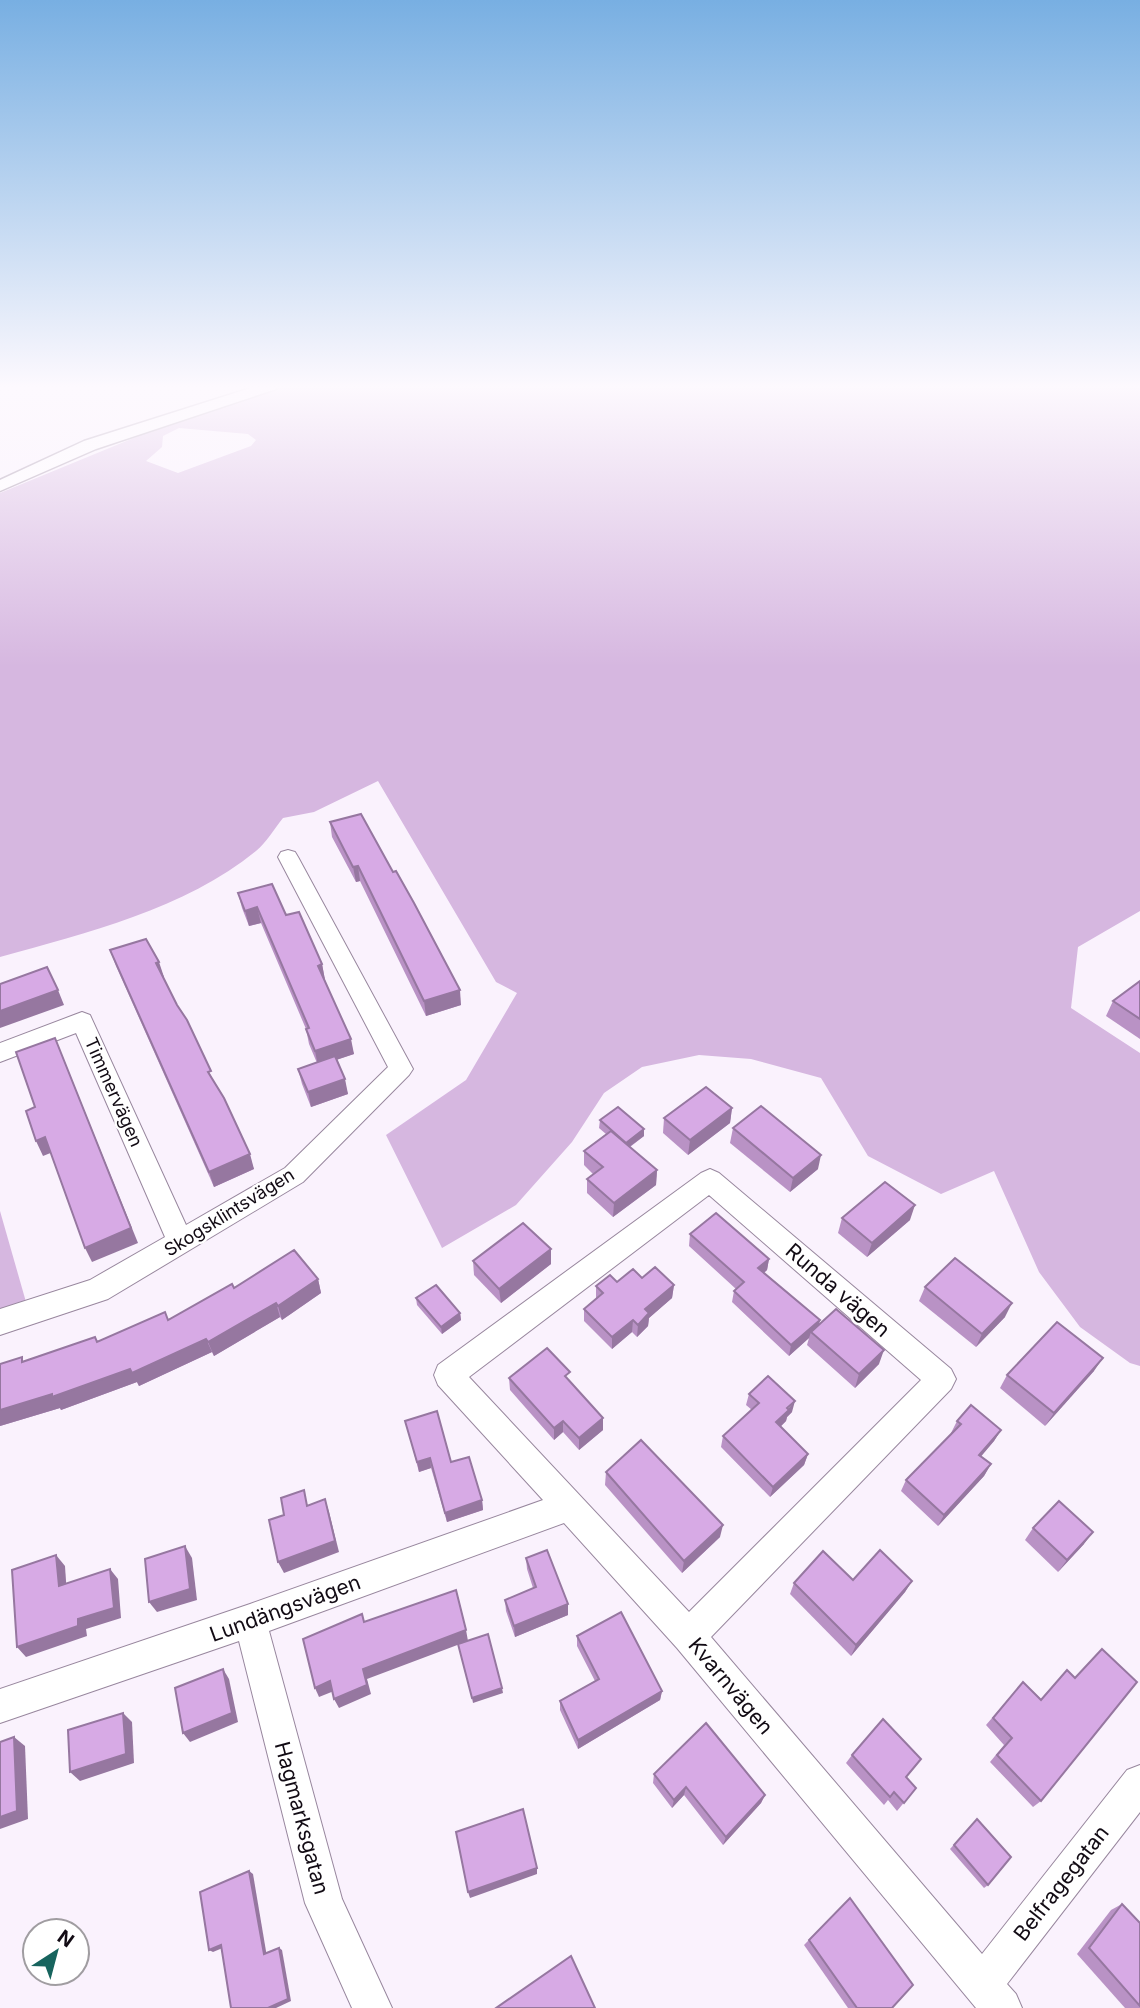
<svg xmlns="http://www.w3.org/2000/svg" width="1140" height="2008" viewBox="0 0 1140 2008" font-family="Inter,sans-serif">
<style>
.green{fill:#d6b7e0;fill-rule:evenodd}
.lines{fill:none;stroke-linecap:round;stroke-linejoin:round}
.minor-casing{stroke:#98879e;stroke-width:2}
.tertiary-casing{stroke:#98879e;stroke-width:3}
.minor{fill:#fff;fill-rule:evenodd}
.tertiary{fill:#fff;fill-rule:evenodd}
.wall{fill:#b992c5}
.shaded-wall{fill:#9677a0}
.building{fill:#d7aae5;stroke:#9677a0;stroke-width:2}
.labels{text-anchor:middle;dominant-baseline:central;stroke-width:5;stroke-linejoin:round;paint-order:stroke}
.street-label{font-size:18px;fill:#120b14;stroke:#fff}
.near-street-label{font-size:21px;fill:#120b14;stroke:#fff}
</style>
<rect width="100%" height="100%" fill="#faf2fd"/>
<g class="green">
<path d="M285,386H1140V911L1078,947L1071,1008L1140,1053V1366L1130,1363L1080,1327L1039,1272L994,1171L941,1194L868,1156L821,1078L751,1059L699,1055L642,1067L604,1093L572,1142L516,1205L442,1248L386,1135L466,1080L517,993L496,982L378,781L314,812L283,818C274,829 266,843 256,851C185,909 86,933 0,957V493L141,435ZM179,428L248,434L256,440L251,446L178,473L146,461L162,447L163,436Z"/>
<polygon points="0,1211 26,1302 0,1311"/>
</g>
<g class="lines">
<defs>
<g id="minor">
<polygon points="288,850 295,852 298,857 413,1069 409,1075 303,1182 108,1299 0,1335 0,1309 90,1280 165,1237 76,1033 0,1062 0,1043 74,1015 82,1012 90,1015 186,1225 285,1168 388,1067 278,857 281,852"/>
<path d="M710,1169L719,1173L951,1369L956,1379L951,1389L711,1637L982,1954L1127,1770L1140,1765V1812L1007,1984L1016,1994L1022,2008H976L677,1648L564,1523L269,1631L342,1899L392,2008H352L305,1903L239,1641L0,1723V1689L250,1604L543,1500L438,1385L434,1375L438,1365L701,1173ZM709,1195L921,1380L689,1612L469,1377Z"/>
</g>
<polygon id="tertiary" points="257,386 279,386 276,389 96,449 0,491 0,480 84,441"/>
</defs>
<use href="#minor" class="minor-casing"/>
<use href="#tertiary" class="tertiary-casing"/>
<use href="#minor" class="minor"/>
<use href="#tertiary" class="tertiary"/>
</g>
<g class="wall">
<polygon points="330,822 393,872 461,1005 426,1016 360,881 356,882 332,837"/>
<polygon points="238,893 286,915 322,964 325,980 354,1054 336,1060 348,1094 311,1107 302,1084 298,1069 317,1063 309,1044 306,1029 261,923 249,926 242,908"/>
<polygon points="110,950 164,977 163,977 215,1084 254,1169 214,1187 116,966"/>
<polygon points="1140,981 1140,1039 1106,1016 1113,1001"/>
<polygon points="732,1108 730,1123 688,1155 663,1133 664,1118"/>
<polygon points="600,1120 644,1129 644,1136 630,1147 657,1170 656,1185 613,1217 587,1193 587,1179 593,1174 584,1165 584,1151 606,1134 599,1128"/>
<polygon points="733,1128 818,1169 790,1192 730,1143"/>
<polygon points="842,1218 910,1220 867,1257 838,1233"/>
<polygon points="690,1234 769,1259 767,1270 764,1273 820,1320 819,1325 879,1364 855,1388 807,1345 809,1338 789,1356 732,1302 734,1291 736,1289 689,1246"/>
<polygon points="473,1261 551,1264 501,1303 474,1275"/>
<polygon points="642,1278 674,1285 672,1298 649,1318 648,1326 637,1337 632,1332 612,1349 584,1321 584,1309 596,1299 596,1286"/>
<polygon points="318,1279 321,1293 282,1320 280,1317 214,1356 212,1352 139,1386 137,1382 61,1410 60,1408 0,1426 0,1364 25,1361 95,1337 98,1341 169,1319 234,1288"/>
<polygon points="925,1287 1005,1317 976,1347 919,1301"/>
<polygon points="416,1298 460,1313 461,1320 442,1334 417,1305"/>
<polygon points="1094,1371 1045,1426 1000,1388 1007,1375"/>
<polygon points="509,1378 570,1381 603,1418 603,1430 579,1450 563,1432 554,1440 510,1390"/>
<polygon points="749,1394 792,1412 787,1417 786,1421 780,1427 808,1454 804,1465 770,1497 721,1447 723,1436 752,1410 746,1405"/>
<polygon points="957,1421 1001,1430 994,1441 981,1456 991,1464 984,1476 938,1526 901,1491 906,1480 952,1433 951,1433"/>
<polygon points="408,1431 451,1462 482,1500 483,1510 447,1522 431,1468 419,1472"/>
<polygon points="606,1472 720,1537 682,1573 605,1485"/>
<polygon points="1033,1528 1084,1544 1058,1572 1025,1540"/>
<polygon points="526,1558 568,1615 515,1637 506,1611 505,1600 533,1588 527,1569"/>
<polygon points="853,1580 912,1581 905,1592 851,1656 790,1594 794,1583"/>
<polygon points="577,1636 662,1691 660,1700 578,1749 560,1710 560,1701 595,1681 577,1646"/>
<polygon points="1102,1649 1041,1801 1033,1807 990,1762 1004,1745 986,1725 1023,1682 1041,1699 1067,1670 1075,1678"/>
<polygon points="852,1755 906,1777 916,1788 897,1811 888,1800 884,1805 846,1763"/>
<polygon points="654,1774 765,1795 761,1803 723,1845 684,1795 672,1808 653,1783"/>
<polygon points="977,1819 988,1885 984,1888 950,1849"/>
<polygon points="850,1898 892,2008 848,2008 804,1945"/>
<polygon points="1122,1904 1140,1923 1140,2008 1125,2008 1077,1954 1111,1910"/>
</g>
<g class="shaded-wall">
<polygon points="358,866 360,881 356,882 353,867"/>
<polygon points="257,907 261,923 249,926 245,911"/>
<polygon points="159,962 164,977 161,978 156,963"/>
<polygon points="322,964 325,980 318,966"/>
<polygon points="58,990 64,1005 0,1028 0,1011"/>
<polygon points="460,990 461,1005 426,1016 424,1001"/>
<polygon points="55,1038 138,1243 92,1262 85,1248"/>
<polygon points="351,1039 354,1054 318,1066 315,1051"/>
<polygon points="345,1079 348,1094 311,1107 308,1092"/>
<polygon points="732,1108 730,1123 688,1155 690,1140"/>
<polygon points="644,1129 644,1136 625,1150 626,1143"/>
<polygon points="45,1137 53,1152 43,1156 36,1141"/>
<polygon points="250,1154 254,1169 214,1187 209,1172"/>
<polygon points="821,1155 818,1169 790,1192 793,1178"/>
<polygon points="657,1170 656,1185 613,1217 614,1203"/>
<polygon points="915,1205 910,1220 867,1257 872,1243"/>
<polygon points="551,1249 551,1264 501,1303 499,1289"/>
<polygon points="769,1259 767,1270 756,1279 758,1268"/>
<polygon points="318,1279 321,1293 282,1320 278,1306"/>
<polygon points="674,1285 672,1298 649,1318 648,1326 637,1337 638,1325 645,1309"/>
<polygon points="276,1303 280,1317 214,1356 208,1342"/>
<polygon points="1012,1303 1005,1317 976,1347 982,1334"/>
<polygon points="460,1313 461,1320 442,1334 441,1327"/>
<polygon points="633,1320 632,1332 612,1349 612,1337"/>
<polygon points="820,1320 817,1331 811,1332 809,1338 789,1356 791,1345"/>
<polygon points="206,1339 212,1352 139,1386 137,1382 61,1410 60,1408 0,1426 0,1410"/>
<polygon points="884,1350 879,1364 855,1388 859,1374"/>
<polygon points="1103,1358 1094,1371 1045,1426 1054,1413"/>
<polygon points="795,1401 792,1412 787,1417 786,1421 773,1434 776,1422"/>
<polygon points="603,1418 603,1430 579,1450 579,1438"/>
<polygon points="563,1421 563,1432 554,1440 554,1428"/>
<polygon points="1001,1430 994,1441 973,1466 979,1455"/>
<polygon points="808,1454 804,1465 770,1497 773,1487"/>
<polygon points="430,1458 431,1468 419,1472 417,1462"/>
<polygon points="991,1464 984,1476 938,1526 944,1515"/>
<polygon points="325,1499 329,1512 339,1552 284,1573 278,1562"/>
<polygon points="482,1500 483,1510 447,1522 445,1513"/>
<polygon points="723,1525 720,1537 682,1573 684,1561"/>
<polygon points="1093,1532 1084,1544 1058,1572 1067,1560"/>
<polygon points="185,1546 192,1558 197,1600 157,1612 149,1602"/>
<polygon points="56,1555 65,1566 67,1596 59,1586"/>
<polygon points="110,1569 118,1579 121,1618 86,1629 87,1636 26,1657 17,1647 78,1619"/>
<polygon points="912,1581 905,1592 851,1656 856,1645"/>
<polygon points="568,1604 568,1615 515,1637 514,1626"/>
<polygon points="466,1630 468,1641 367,1679 371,1694 339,1708 334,1699 363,1669"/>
<polygon points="223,1669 229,1679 238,1722 190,1742 183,1733"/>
<polygon points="330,1681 334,1691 319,1697 315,1688"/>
<polygon points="502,1688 503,1693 473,1703 472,1698"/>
<polygon points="662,1691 660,1700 578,1749 578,1740"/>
<polygon points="123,1713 132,1722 134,1763 80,1781 70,1772"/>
<polygon points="14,1737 25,1746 28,1819 0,1829 0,1817"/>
<polygon points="686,1787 684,1795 672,1808 674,1800"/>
<polygon points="765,1795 761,1803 723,1845 726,1837"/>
<polygon points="537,1868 537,1874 470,1898 468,1892"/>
<polygon points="249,1871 253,1874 267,1957 264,1954"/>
<polygon points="221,1945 225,1947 213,1952 209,1950"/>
<polygon points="279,1948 282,1950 291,2001 276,2008 268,2008"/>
</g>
<g class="building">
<polygon points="361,814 393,872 396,871 414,903 460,990 424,1001 358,866 353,867 330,822"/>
<polygon points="272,884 286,915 299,912 322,964 318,966 351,1039 315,1051 306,1029 309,1028 257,907 245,911 238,893"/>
<polygon points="146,939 159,962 156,963 177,1005 187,1020 211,1071 208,1072 224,1098 250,1154 209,1172 110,950"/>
<polygon points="47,967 58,990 0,1011 0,984"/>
<polygon points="1140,981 1140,1019 1113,1001"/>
<polygon points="55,1038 131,1228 85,1248 45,1137 36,1141 26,1111 35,1107 16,1052"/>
<polygon points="335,1056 345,1079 308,1092 298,1069"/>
<polygon points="706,1087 732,1108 690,1140 664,1118"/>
<polygon points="761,1106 821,1155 793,1178 733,1128"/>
<polygon points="618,1107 644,1129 626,1143 600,1120"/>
<polygon points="611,1131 657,1170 614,1203 587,1179 603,1167 584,1151"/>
<polygon points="885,1182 915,1205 872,1243 842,1218"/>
<polygon points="716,1213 769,1259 758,1268 820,1320 791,1345 734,1291 744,1282 690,1234"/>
<polygon points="523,1223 551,1249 499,1289 473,1261"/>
<polygon points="294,1250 318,1279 278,1306 276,1303 208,1342 206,1339 132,1373 130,1369 52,1397 52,1394 0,1410 0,1364 22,1357 22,1362 95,1337 97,1342 165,1312 168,1320 232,1284 234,1288"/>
<polygon points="955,1258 1012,1303 982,1334 925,1287"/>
<polygon points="655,1267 674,1285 645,1309 649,1313 638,1325 633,1320 612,1337 584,1309 603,1293 596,1286 610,1275 617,1282 633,1269 642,1278"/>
<polygon points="436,1285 460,1313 441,1327 416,1298"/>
<polygon points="836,1309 884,1350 859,1374 811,1332"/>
<polygon points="1057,1322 1103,1358 1054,1413 1007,1375"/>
<polygon points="547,1348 570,1372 565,1376 603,1418 579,1438 563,1421 554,1428 509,1378"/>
<polygon points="768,1376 795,1401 787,1408 789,1410 776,1422 808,1454 773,1487 723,1436 759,1403 749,1394"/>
<polygon points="971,1405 1001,1430 979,1455 991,1464 944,1515 906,1480 961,1424 957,1421"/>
<polygon points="437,1411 451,1462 469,1457 482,1500 445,1513 430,1458 417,1462 405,1421"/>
<polygon points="641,1440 723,1525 684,1561 606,1472"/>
<polygon points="304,1490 307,1506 325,1499 335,1541 278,1562 269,1520 284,1515 281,1498"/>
<polygon points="1059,1501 1093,1532 1067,1560 1033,1528"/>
<polygon points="185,1546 190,1589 149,1602 145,1559"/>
<polygon points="547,1550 568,1604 514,1626 505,1600 536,1587 526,1558"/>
<polygon points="880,1550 912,1581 856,1645 794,1583 823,1551 853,1580"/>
<polygon points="56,1555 59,1586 110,1569 114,1608 78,1619 78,1626 17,1647 12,1570"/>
<polygon points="456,1590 466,1630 363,1669 367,1685 334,1699 330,1681 315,1688 303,1639 362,1614 364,1622"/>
<polygon points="621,1612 662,1691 578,1740 560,1701 599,1679 577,1636"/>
<polygon points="488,1634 502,1688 472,1698 458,1644"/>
<polygon points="1102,1649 1137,1682 1041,1801 997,1755 1012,1738 993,1718 1023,1682 1041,1700 1067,1670 1075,1678"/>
<polygon points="223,1669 232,1713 183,1733 175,1688"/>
<polygon points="123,1713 126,1754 70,1772 68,1730"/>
<polygon points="883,1719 921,1759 906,1777 916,1788 904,1803 894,1792 890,1797 852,1755"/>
<polygon points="706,1723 765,1795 726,1837 686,1787 674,1800 654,1774"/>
<polygon points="14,1737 17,1811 0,1817 0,1742"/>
<polygon points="523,1809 537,1868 468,1892 456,1832"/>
<polygon points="977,1819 1011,1857 988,1885 954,1845"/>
<polygon points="249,1871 264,1954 279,1948 288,1999 268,2008 231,2008 221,1945 209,1950 200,1892"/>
<polygon points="850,1898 913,1985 892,2008 857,2008 809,1940"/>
<polygon points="1122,1904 1140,1923 1140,2006 1089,1948"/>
<polygon points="571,1956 595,2008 496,2008"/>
</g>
<linearGradient id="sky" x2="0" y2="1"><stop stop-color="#78afe2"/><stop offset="0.58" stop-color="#fdf9fe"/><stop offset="1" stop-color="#fdf9fe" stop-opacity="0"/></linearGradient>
<rect width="1140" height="667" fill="url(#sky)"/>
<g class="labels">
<g class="street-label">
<text transform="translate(114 1092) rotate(66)">Timmervägen</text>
<text transform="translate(229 1212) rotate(-32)">Skogsklintsvägen</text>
</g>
<g class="near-street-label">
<text transform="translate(838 1290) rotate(41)">Runda vägen</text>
<text transform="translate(285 1608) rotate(-20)">Lundängsvägen</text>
<text transform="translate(731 1686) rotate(50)">Kvarnvägen</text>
<text transform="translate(302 1818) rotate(75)">Hagmarksgatan</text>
<text transform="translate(1061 1883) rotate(-52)">Belfragegatan</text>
</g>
</g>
<g transform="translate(56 1952) rotate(36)"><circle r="33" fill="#ffffff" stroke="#a09da1" stroke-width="2"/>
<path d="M0-5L12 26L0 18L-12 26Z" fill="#17645e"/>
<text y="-10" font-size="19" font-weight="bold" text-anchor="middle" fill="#120b14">N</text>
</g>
</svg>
